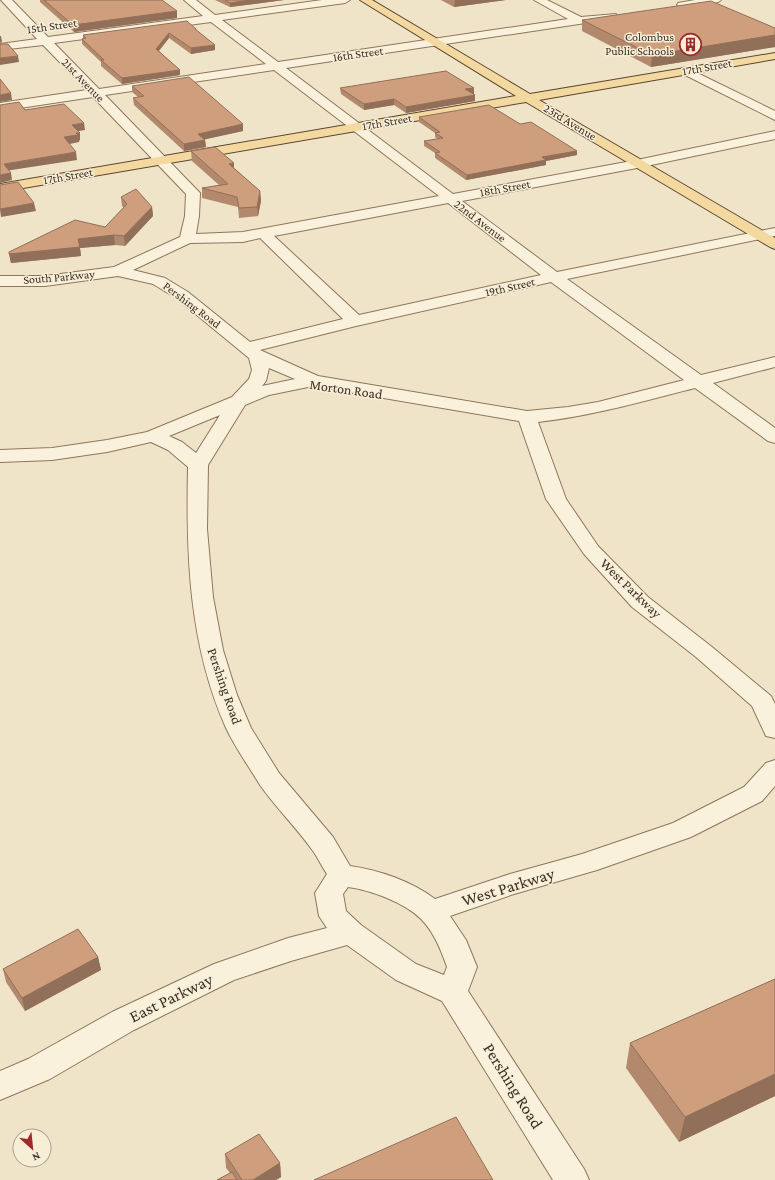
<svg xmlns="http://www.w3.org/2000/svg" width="775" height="1180" viewBox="0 0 775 1180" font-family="'Crimson Pro',serif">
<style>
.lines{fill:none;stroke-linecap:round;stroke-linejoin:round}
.minor-casing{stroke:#8d765c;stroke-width:2}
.major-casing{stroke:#5b4430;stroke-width:2}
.minor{fill:#faf1dc;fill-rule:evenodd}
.major{fill:#f3d9a0;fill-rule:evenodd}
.wall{fill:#b2896c}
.shaded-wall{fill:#916f58}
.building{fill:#cf9f7d;stroke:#916f58}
.labels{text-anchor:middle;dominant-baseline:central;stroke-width:3;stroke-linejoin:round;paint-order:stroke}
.far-street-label{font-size:12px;fill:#3d2e20;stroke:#f7eed8}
.far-poi-label{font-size:12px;fill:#3d2e20;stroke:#f7eed8;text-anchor:end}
.street-label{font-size:14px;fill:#3d2e20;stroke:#f7eed8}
.near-street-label{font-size:17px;fill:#3d2e20;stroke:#f7eed8}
</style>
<rect width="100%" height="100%" fill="#f0e4c8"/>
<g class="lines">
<defs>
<g id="minor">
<path d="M1,0H12L48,37L203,16L184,0H196L215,15L322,0H350L345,3L222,20L278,62L568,19L534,0H547L581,17L616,14L617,16L616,18L612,19L286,68L453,194L637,160L775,131V139L637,168L462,201L557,272L775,228V236L567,279L701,375L775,357V367L713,383L775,428V443L768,441L695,388C643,401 592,416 538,422L566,499L598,546L648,597L712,647L771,696L775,704V738L766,736L752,706L696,657L632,607L584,554L546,499L519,421L313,386L269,395L245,405L208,465L207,529L213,597L223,650L237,695L251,728L279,773L333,837L350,866C379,870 411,881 435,899L510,874L582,854L673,823L744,787L766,763L775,760V786L762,801L691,837L597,870L514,894L450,916L466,940L477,967L468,991L584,1169L589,1180H553L442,1001L396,980L347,945L291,961L234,980L134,1030L50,1079L0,1100V1071L28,1059L112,1012L214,964L288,938L327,928L319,916L315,893L327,874C322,867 318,858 313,851C297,828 276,808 260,785C249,767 235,747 226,728C189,645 186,556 188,467L168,450L151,442L107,452L52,460L0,462V450L52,448L107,440L147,432L232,397L249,379L252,370L249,358L176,298L153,284L118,276L45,286H0V276H45L114,267L180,237L185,216L186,194L93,97L0,111V103L87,90L43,45L0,50V44L37,39ZM211,22L266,64L99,89L54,43ZM274,70L439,196L243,232L196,234L199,216L200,193L105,95ZM448,203L541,275L359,315L274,236ZM260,238L343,319L250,342L188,292L165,278L133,270L190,243L243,242ZM551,282L684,380L598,402L568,407L527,411L318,376L260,350L356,326ZM269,368L295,379L262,386L266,381ZM220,415L196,453L182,442L169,436ZM348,887C370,890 404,902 421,919C434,932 441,950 447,967L444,975L416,964L361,925L346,911L343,894Z"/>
<path d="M695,0H721C717,5 681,10 677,5L678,3Z"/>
<polygon points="685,67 775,111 775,120 681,73 679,71 681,69"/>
</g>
<polygon id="major" points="360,0 372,0 530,94 775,53 775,59 539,100 775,238 775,249 770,247 526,102 0,192 0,184 516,96"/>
</defs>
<use href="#minor" class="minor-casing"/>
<use href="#major" class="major-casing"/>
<use href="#minor" class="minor"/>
<use href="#major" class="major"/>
</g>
<g class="wall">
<polygon points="40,0 162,0 177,18 74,32 40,2"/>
<polygon points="215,0 284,0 230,7"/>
<polygon points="441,0 506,0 454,7"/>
<polygon points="582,20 775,28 775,47 651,67 582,31"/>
<polygon points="196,29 197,31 215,50 191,54 169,38 159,51 180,70 180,75 122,84 101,66 101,62 82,44 82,39 83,38 83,35"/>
<polygon points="132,86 243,131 204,139 205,140 206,147 184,151 134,105 133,98 138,97 132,92"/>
<polygon points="340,88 474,88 474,94 473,94 475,95 475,101 406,113 394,105 364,110 341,94"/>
<polygon points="419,117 520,124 577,151 577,155 546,161 546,165 466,180 435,158 435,153 424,146 424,141 437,139 435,137 435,133 419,122"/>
<polygon points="191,151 234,163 234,168 260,191 261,201 258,216 239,218 238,207 202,198 202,188 219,185 192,161"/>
<polygon points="121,197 152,207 153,216 125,246 115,245 80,248 81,256 11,263 9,252 105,227 124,208 122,206"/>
<polygon points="98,957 101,970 25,1011 6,982 3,969"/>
<polygon points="775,979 775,1096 679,1142 626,1068 630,1043"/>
<polygon points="225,1154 280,1163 281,1177 276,1180 217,1180 230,1173 226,1168"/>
</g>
<g class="shaded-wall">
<polygon points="250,0 284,0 230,7 230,3"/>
<polygon points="455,0 506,0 454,7"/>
<polygon points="177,11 177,18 74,32 73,25"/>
<polygon points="169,33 169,38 156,54 156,49"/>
<polygon points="775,35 775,47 651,67 652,55"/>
<polygon points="0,36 1,36 2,42 0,43"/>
<polygon points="215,45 215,50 191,54 191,48"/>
<polygon points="18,56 19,62 0,65 0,58"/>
<polygon points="180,70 180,75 122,84 122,78"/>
<polygon points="474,88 474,94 465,95 465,89"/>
<polygon points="11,93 12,100 0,102 0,95"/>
<polygon points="475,95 475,101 406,113 406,107"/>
<polygon points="394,99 394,105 364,110 364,104"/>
<polygon points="84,123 85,130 73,132 72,125"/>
<polygon points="243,124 243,131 198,141 198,134"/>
<polygon points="76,133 80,133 80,140 79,141 79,142 65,145 64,137"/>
<polygon points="205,140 206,147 184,151 184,144"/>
<polygon points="577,151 577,155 546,161 546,165 466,180 467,175 542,157"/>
<polygon points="76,152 77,160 5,171 4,164"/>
<polygon points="234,163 234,173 229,164"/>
<polygon points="11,173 12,180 0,183 0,175"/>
<polygon points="260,191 261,201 258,216 257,207"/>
<polygon points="34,203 36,211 1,217 0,209"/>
<polygon points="152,207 153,216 125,246 124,236"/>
<polygon points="114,235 115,245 80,248 81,256 11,263 9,254 78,239"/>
<polygon points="98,957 101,970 25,1011 22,998"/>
<polygon points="775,1074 775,1096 679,1142 685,1117"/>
<polygon points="280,1163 281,1177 276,1180 253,1180"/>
</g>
<g class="building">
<polygon points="44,0 162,0 177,11 73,25"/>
<polygon points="225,0 250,0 230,3"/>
<polygon points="711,1 775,28 775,35 652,55 582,20"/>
<polygon points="187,21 196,29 195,29 215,45 191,48 169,33 156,49 180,70 122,78 101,60 104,60 82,39 86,38 83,35"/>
<polygon points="0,44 8,44 18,56 0,58"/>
<polygon points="446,71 474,88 465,89 475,95 406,107 394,99 364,104 340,88"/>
<polygon points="189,77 243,124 198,134 205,140 184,144 133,98 144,96 132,86"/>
<polygon points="0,79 11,93 0,95"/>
<polygon points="19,102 25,110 64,104 84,123 72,125 80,133 76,133 78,135 64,137 76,152 4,164 11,173 0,175 0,105"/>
<polygon points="489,105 520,124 531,122 577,151 542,157 546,160 467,175 435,153 440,152 424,141 443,138 435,133 440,132 419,117"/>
<polygon points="215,147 234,163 229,164 260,191 257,207 239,208 237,197 202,188 228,184 191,151"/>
<polygon points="18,182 34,203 0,209 0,185"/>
<polygon points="136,189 152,207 124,236 114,235 78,239 80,247 9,254 9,252 75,220 105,227 127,204 121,197"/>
<polygon points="78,929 98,957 22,998 3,969"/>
<polygon points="775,979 775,1074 685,1117 630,1043"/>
<polygon points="456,1117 493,1180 314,1180"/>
<polygon points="259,1134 280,1163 253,1180 242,1180 225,1154"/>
<polygon points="232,1172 237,1180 217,1180"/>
</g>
<defs>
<symbol id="building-ring" viewBox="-11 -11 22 22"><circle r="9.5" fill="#f7eed8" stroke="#9e2a2b" stroke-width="1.5"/><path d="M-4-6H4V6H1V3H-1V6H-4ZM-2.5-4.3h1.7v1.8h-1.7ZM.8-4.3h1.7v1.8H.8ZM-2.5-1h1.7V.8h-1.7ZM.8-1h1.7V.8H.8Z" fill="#9e2a2b"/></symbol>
</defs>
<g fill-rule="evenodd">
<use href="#building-ring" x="678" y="32" width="25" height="25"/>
</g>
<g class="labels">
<g class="far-street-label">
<text transform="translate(52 26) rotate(-8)">15th Street</text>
<text transform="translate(358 54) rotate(-8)">16th Street</text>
<text transform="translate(707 67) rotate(-10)">17th Street</text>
<text transform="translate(83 80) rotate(46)">21st Avenue</text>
<text transform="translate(387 122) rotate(-10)">17th Street</text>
<text transform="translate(570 122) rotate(31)">23rd Avenue</text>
<text transform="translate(68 176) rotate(-10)">17th Street</text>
<text transform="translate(505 188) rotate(-10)">18th Street</text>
<text transform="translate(480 221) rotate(37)">22nd Avenue</text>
<text transform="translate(59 277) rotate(-5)">South Parkway</text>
<text transform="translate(510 287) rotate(-13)">19th Street</text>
<text transform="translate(192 305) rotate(37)">Pershing Road</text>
</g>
<g class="far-poi-label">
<text x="674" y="37">Colombus<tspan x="674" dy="14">Public Schools</tspan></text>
</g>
<g class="street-label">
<text transform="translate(346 389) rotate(8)">Morton Road</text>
<text transform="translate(631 588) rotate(44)">West Parkway</text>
<text transform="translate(225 686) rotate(71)">Pershing Road</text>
</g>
<g class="near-street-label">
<text transform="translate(508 887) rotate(-17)">West Parkway</text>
<text transform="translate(171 998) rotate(-26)">East Parkway</text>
<text transform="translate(513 1086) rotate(58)">Pershing Road</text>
</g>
</g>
<g transform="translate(32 1148) rotate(153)"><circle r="19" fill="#f7eed8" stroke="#ada18e"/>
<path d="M0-3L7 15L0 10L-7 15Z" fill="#9e2a2b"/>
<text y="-6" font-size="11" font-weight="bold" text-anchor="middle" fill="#3d2e20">N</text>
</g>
</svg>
